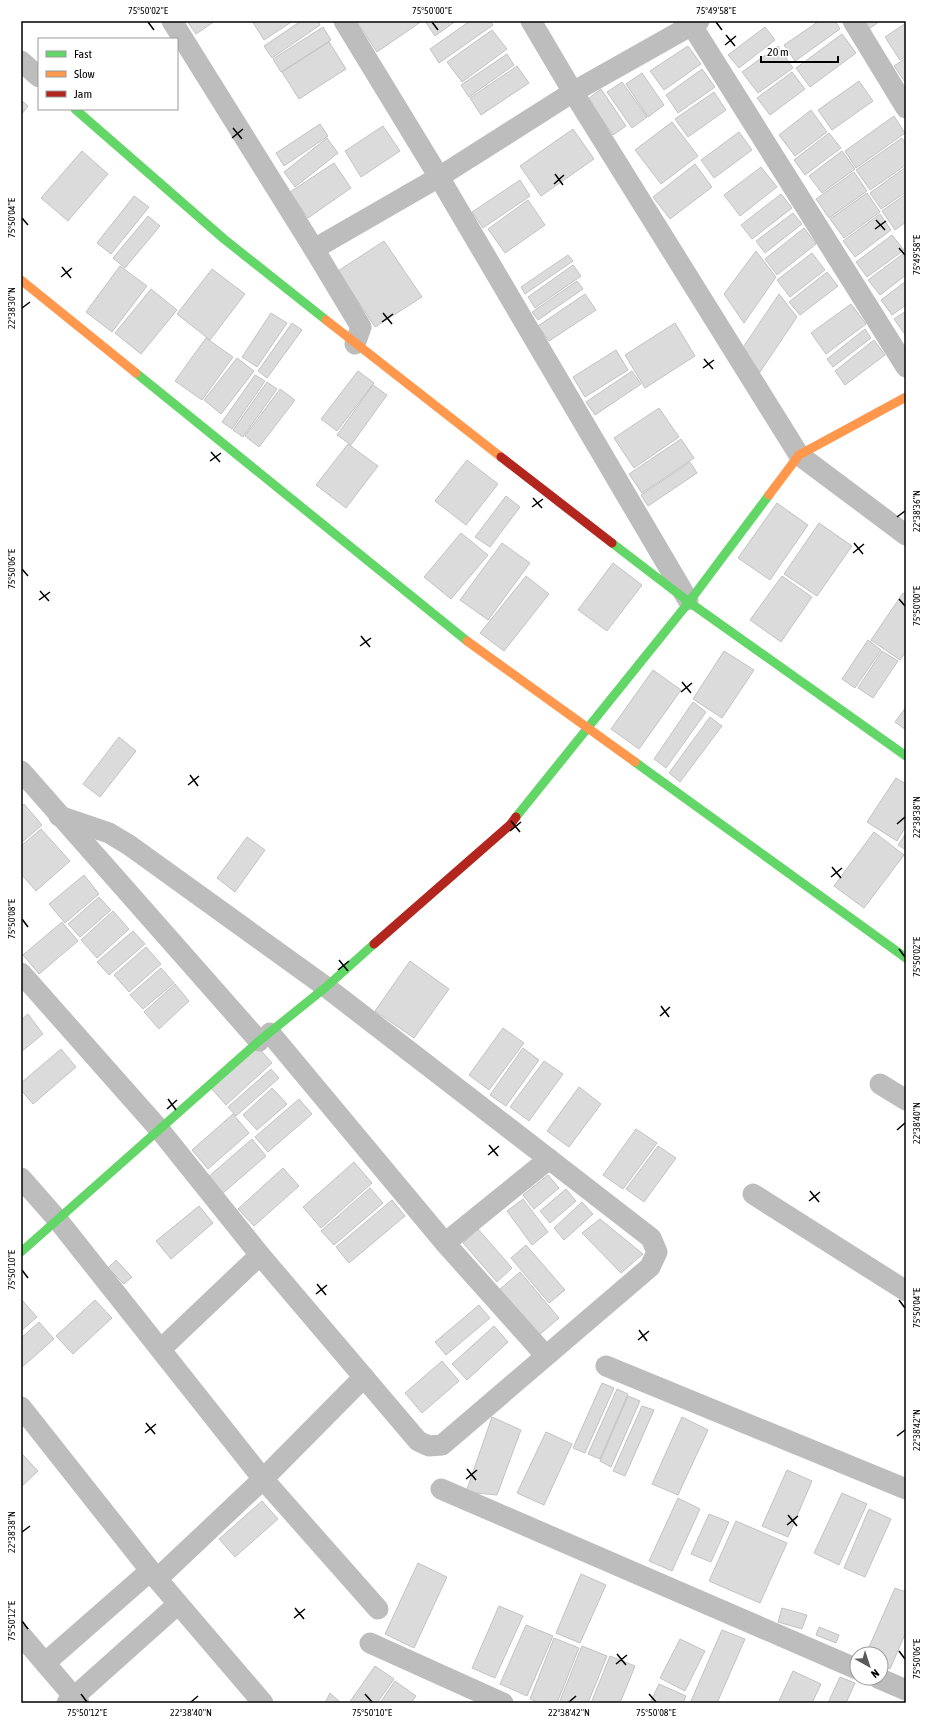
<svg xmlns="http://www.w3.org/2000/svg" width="927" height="1724" viewBox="0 0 927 1724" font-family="'Asap Condensed',sans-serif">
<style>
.building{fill:#dbdbdb;stroke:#c3c3c3}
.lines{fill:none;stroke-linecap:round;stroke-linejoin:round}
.street{stroke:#bdbdbd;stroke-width:21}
.fast{stroke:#63d668;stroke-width:9}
.slow{stroke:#ff974d;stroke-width:9}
.jam{stroke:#b3261e;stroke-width:9}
.ticks{fill:none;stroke:#000;stroke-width:1.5}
.neatline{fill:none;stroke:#000;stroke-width:1.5}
.ticks-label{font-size:10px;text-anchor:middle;fill:#000}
</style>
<rect width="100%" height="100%" fill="#fff"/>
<g class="building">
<polygon points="187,21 215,21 196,34"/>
<polygon points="252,21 293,21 264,40"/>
<polygon points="301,21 318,21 320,25 272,58 264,46"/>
<polygon points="358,21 422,21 377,52 357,22"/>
<polygon points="425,21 456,21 435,36"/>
<polygon points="470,21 490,21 493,25 439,63 430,49"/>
<polygon points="819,21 835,21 840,29 795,61 784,45"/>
<polygon points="863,21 880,21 869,29"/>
<polygon points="906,23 906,56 900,60 885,37"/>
<polygon points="323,27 331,40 281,72 273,59"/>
<polygon points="765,27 775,40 739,68 728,55"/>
<polygon points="492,30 507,49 462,82 447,62"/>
<polygon points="842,34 856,53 810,87 796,68"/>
<polygon points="329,42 346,69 299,99 282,72"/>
<polygon points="688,46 701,64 664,90 650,71"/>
<polygon points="778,46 793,68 758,93 742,72"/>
<polygon points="507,54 514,65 469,97 461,85"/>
<polygon points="906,58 906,82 905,82 894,66"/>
<polygon points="517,66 529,83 481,115 470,98"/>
<polygon points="702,69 715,87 678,113 666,95"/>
<polygon points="792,72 805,89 770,115 757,98"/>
<polygon points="642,73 664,105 648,117 626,84"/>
<polygon points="859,81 873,101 832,130 818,110"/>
<polygon points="622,82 647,117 632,128 607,92"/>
<polygon points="601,89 626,126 613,135 588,99"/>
<polygon points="714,92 726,110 688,137 675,119"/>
<polygon points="21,100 28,106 21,115"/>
<polygon points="811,110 827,132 795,156 779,135"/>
<polygon points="894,116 905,133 856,168 845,151"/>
<polygon points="672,122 698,156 661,184 635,150"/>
<polygon points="320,124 328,136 284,166 276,153"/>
<polygon points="383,126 400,151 361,177 345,151"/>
<polygon points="573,129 594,159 541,196 520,166"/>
<polygon points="739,132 752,150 714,178 701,160"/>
<polygon points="829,133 841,148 805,175 794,160"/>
<polygon points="327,138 338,153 295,187 284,172"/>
<polygon points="902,138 906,145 906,165 870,190 856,170"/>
<polygon points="82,151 108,174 68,221 41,198"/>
<polygon points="842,151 855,169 822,193 809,176"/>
<polygon points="334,163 351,188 308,218 290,192"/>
<polygon points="695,164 712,187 670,219 653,197"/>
<polygon points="761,167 777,187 740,216 724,195"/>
<polygon points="906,167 906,192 881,209 870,193"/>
<polygon points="854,172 867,191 829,218 816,199"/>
<polygon points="520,180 530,196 483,228 472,212"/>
<polygon points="867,193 880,212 844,238 830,219"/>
<polygon points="781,194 792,208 752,239 741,225"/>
<polygon points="906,194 906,222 895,230 882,211"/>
<polygon points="134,196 149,207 111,254 97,243"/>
<polygon points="528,200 545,225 505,253 488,229"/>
<polygon points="793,213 802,224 765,253 756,241"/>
<polygon points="880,214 891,230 855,257 843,241"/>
<polygon points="148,216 160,226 125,268 113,258"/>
<polygon points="804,228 816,244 777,275 765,259"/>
<polygon points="892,235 904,250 867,277 856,262"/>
<polygon points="384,241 422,297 375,327 338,271"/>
<polygon points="756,251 776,277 744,323 724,294"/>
<polygon points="812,253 825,270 790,297 777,280"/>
<polygon points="904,253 906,255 906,275 880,295 868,280"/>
<polygon points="568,255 573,261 525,294 521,287"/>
<polygon points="573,265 581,276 535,308 528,297"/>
<polygon points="120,266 147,286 112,332 86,312"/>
<polygon points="212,269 245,294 210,340 177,314"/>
<polygon points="827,272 838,286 800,315 789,302"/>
<polygon points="577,281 583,289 538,320 532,312"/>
<polygon points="906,281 906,305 892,315 881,300"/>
<polygon points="151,289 177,310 141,354 115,333"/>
<polygon points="585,294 596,310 549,341 538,326"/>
<polygon points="779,294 797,317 760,372 742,349"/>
<polygon points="851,304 866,324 826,354 811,333"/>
<polygon points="906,311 906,336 894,319"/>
<polygon points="271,313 287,323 257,367 242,357"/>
<polygon points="292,323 302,330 267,378 258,371"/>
<polygon points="675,323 695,356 645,388 625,355"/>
<polygon points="865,329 871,338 833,367 827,359"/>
<polygon points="206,338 233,357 202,400 175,381"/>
<polygon points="874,340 885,355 845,385 835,371"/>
<polygon points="616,350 628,370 585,397 573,377"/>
<polygon points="237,358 254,371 221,414 204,400"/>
<polygon points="358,371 374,383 337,431 321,419"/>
<polygon points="632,371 641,384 595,415 586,402"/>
<polygon points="255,375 265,381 232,429 222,422"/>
<polygon points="267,382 277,389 243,437 233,430"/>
<polygon points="373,385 387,395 351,445 337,435"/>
<polygon points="280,389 295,400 259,447 245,436"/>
<polygon points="659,408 679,437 634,468 614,438"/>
<polygon points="681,439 694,458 642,493 629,474"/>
<polygon points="348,444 378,466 346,508 316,485"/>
<polygon points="467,460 498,484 466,525 435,501"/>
<polygon points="690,462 697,473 648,506 641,495"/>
<polygon points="506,496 520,507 490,547 475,537"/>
<polygon points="777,503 808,525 770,580 738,558"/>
<polygon points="819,523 852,546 817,596 784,574"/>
<polygon points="461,533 488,555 451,599 424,577"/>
<polygon points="502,543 530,563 488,620 460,600"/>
<polygon points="613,563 642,585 607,631 578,610"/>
<polygon points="526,576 549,594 504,651 480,633"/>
<polygon points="782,576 812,597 781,642 750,620"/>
<polygon points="903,593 906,595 906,651 900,660 871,640"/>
<polygon points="868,640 881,650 855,688 842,679"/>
<polygon points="724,651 754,670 722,718 693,699"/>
<polygon points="882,651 898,661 873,698 858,688"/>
<polygon points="653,670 681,690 639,749 611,729"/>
<polygon points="693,702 706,712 666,768 654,759"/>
<polygon points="906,707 906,730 895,722"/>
<polygon points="710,717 722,726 680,782 669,773"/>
<polygon points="119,737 136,751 100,797 83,784"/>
<polygon points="896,778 906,784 906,826 897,841 867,822"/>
<polygon points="24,804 42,825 21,843 21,807"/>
<polygon points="41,829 70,861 36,891 21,874 21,846"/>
<polygon points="874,832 904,855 864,908 834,886"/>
<polygon points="906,833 906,850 898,845"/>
<polygon points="247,837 265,850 235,892 217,878"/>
<polygon points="84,875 99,894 65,923 49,904"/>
<polygon points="99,897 111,910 80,937 68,924"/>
<polygon points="113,911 129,929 97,958 81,940"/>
<polygon points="62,922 78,941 39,974 23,955"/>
<polygon points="133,931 145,944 109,975 97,962"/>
<polygon points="146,947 161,964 129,992 114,975"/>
<polygon points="410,961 449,989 414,1038 375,1011"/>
<polygon points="161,968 174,983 143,1009 130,995"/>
<polygon points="175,984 189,1001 159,1029 144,1012"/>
<polygon points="28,1014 43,1034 21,1052 21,1020"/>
<polygon points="503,1028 524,1043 489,1090 469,1075"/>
<polygon points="257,1046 272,1063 226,1105 211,1088"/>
<polygon points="523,1048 539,1060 506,1106 490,1095"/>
<polygon points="61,1049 76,1067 33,1104 21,1090 21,1083"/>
<polygon points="544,1061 563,1074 529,1121 510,1107"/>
<polygon points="271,1069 279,1078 236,1116 228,1107"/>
<polygon points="579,1087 601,1104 569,1147 547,1131"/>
<polygon points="272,1088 287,1104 257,1130 243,1115"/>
<polygon points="299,1099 312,1114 268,1152 255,1137"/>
<polygon points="233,1114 249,1133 208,1169 192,1150"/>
<polygon points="636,1129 657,1143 623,1189 603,1175"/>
<polygon points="252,1139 266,1156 222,1194 208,1177"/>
<polygon points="658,1146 676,1158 644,1202 626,1189"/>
<polygon points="354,1162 372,1183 321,1228 303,1207"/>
<polygon points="283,1168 299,1186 254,1226 238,1209"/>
<polygon points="548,1175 559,1188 534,1209 523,1195"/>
<polygon points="370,1188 383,1203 334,1245 321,1231"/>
<polygon points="566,1189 576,1201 550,1223 540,1211"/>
<polygon points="523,1199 548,1232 532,1245 507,1211"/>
<polygon points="392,1200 405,1216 349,1263 336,1247"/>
<polygon points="582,1202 593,1214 564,1240 554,1228"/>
<polygon points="199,1206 213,1223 171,1259 156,1241"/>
<polygon points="600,1219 643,1254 621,1273 582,1233"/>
<polygon points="478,1229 512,1268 497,1282 463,1243"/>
<polygon points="526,1245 565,1290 549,1303 511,1258"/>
<polygon points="116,1260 132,1277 124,1284 108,1268"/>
<polygon points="520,1272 559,1318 538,1336 499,1290"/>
<polygon points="22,1300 37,1317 21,1331 21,1301"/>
<polygon points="95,1300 112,1318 73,1354 56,1336"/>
<polygon points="479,1305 490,1318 446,1355 435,1342"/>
<polygon points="39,1322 54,1339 21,1368 21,1338"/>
<polygon points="494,1326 508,1342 467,1380 452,1364"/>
<polygon points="442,1361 459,1381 422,1413 405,1393"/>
<polygon points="602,1383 614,1388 585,1453 573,1448"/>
<polygon points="617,1389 628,1394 600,1459 588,1454"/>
<polygon points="628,1396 640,1401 611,1467 600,1461"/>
<polygon points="642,1406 654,1410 625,1476 613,1471"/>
<polygon points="492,1417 521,1430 497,1495 466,1492"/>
<polygon points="682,1417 708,1430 678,1495 652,1484"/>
<polygon points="546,1432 572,1444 544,1505 517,1493"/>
<polygon points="22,1454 38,1471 21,1487 21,1455"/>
<polygon points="787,1470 812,1481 788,1537 762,1526"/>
<polygon points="842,1493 867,1504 839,1565 814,1553"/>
<polygon points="678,1498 700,1509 672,1571 649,1561"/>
<polygon points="262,1501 278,1519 235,1557 219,1539"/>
<polygon points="869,1509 891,1519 865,1577 844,1568"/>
<polygon points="709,1514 729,1522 711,1562 691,1554"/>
<polygon points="736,1521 787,1543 760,1603 709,1581"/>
<polygon points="418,1563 447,1577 414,1648 385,1634"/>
<polygon points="581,1574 606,1585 580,1643 556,1633"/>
<polygon points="895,1588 906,1592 906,1632 890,1669 881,1665 881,1654 866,1654"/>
<polygon points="499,1606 523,1616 495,1678 472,1668"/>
<polygon points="782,1608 807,1615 802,1629 778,1622"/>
<polygon points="526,1625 553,1636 527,1696 500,1684"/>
<polygon points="819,1627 839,1635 836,1643 816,1635"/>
<polygon points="722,1630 745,1639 717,1703 695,1703 691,1701"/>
<polygon points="554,1638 579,1648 557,1703 540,1703 530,1699"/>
<polygon points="680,1639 705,1651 685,1691 660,1678"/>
<polygon points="582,1646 607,1656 588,1703 559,1703"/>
<polygon points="610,1656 635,1666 620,1703 591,1703"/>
<polygon points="375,1666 394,1679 377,1703 349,1703"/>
<polygon points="793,1671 821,1684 812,1703 778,1703"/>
<polygon points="840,1677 855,1683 846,1703 828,1703"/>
<polygon points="395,1681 416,1696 411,1703 380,1703"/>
<polygon points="659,1684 686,1696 683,1703 650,1703"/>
<polygon points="330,1693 341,1703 325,1703"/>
</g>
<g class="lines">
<g class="street">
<polyline points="172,21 314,249 361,327 355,344"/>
<polyline points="344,21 439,177 688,600"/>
<polyline points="531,21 573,92 799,455 906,535"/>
<polyline points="689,21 906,367"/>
<polyline points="853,21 906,108"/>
<polyline points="21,61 39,77"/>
<polyline points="314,249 439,177 573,92 699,21"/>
<polyline points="21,771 259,1041"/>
<polyline points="59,816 109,833 129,845 326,987 549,1159 445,1243"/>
<polyline points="21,973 159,1129 260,1255 161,1349"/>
<polyline points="270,1033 445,1243 545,1355"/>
<polyline points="880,1084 906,1100"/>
<polyline points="21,1178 57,1219 263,1479 378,1609"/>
<polyline points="753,1194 906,1291"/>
<polyline points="260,1255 418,1441 429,1446 442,1445 650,1267 657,1252 651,1238 549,1159"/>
<polyline points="606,1366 906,1489"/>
<polyline points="21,1407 157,1579"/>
<polyline points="441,1489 857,1669"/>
<polyline points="21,1635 74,1697 67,1703"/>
<polyline points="370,1643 503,1703"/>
<polyline points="45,1663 150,1571"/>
<polyline points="878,1678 906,1690"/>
<polyline points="79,1703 74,1697 177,1605"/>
<polyline points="263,1703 157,1579 263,1479 364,1377"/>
</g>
<g class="fast">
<polyline points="75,109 224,239 326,320"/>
<polyline points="136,373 467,641"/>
<polyline points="612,543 689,602 906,756"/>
<polyline points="635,762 906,958"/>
<polyline points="516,817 689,602 769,495"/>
<polyline points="21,1252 259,1041 326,987 374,944"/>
</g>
<g class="slow">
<polyline points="21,280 136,373"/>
<polyline points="326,320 501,457"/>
<polyline points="769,495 799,455 906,397"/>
<polyline points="467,641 635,762"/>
</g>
<g class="jam">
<polyline points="501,457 612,543"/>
<polyline points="374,944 510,825 516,817"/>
</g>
</g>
<path class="ticks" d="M148,22L154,30M432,22L438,30M716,22L722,30M726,35L735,46M725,45L736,36M233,128L242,139M232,138L243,129M555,174L563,185M554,184L564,175M22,218L28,225M876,220L885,230M875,229L886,221M899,248L905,255M62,267L71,278M61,277L72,268M22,308L30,302M383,313L392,324M382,322L393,314M704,359L713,369M703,368L714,360M211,452L220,462M210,461L221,453M533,498L542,508M532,507L543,499M897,517L905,511M854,543L863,554M853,553L864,544M22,569L28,576M40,591L49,601M899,599L905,606M39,600L50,592M361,636L370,647M360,646L371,638M682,682L691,693M681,692L692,683M190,775L198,786M188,785L199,776M511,821L520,832M897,824L905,817M510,831L521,822M832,867L841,878M831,877L842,868M22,919L28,927M899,949L905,957M339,960L348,971M338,970L349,961M661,1006L669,1017M660,1016L670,1007M168,1099L176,1110M167,1109L177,1100M897,1130L905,1123M489,1145L498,1156M488,1155L499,1146M810,1191L819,1202M809,1201L820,1192M22,1270L28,1278M317,1284L326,1295M316,1294L327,1285M899,1300L905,1308M639,1330L647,1341M638,1340L649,1331M146,1423L155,1434M145,1433L156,1424M897,1436L905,1430M467,1469L476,1480M466,1479L477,1470M788,1515L797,1526M787,1525L798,1516M22,1532L30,1526M295,1608L304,1619M294,1618L305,1609M22,1621L28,1629M899,1651L905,1659M617,1654L626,1665M616,1664L627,1655M81,1694L87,1702M365,1694L372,1702M649,1694L656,1702M191,1702L198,1696M569,1702L576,1696"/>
<rect width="927" height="1724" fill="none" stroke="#ffffff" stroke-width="44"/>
<rect x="38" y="38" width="140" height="72" fill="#ffffff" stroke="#999999"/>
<rect x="46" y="51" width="20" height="6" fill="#63d668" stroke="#999999"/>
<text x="74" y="58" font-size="12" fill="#000000">Fast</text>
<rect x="46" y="71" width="20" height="6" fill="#ff974d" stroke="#999999"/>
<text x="74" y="78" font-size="12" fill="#000000">Slow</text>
<rect x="46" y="91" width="20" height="6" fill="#b3261e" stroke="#999999"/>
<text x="74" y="98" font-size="12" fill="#000000">Jam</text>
<g transform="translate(869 1666) rotate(141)"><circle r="19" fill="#ffffff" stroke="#999999"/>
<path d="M0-3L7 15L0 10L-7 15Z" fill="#595959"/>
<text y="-6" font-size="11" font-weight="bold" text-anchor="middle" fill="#000000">N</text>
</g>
<path d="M761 56v6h77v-6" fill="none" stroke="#000000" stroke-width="2"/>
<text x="767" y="56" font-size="12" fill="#000000" stroke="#ffffff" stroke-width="3" paint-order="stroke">20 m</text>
<rect x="22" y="22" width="883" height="1680" class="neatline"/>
<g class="ticks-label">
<text x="148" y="14">75°50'02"E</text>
<text x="432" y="14">75°50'00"E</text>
<text x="716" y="14">75°49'58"E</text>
<text transform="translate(11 218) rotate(-90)" y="4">75°50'04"E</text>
<text transform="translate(916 255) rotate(-90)" y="4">75°49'58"E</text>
<text transform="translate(11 308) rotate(-90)" y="4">22°38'30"N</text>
<text transform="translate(916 511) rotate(-90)" y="4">22°38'36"N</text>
<text transform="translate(11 569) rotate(-90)" y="4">75°50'06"E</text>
<text transform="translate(916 606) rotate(-90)" y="4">75°50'00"E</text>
<text transform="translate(916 817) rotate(-90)" y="4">22°38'38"N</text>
<text transform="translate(11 919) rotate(-90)" y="4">75°50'08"E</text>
<text transform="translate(916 957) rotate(-90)" y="4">75°50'02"E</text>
<text transform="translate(916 1123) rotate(-90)" y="4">22°38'40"N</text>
<text transform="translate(11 1270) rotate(-90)" y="4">75°50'10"E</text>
<text transform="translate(916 1308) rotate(-90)" y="4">75°50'04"E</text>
<text transform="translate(916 1430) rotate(-90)" y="4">22°38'42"N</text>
<text transform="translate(11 1532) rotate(-90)" y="4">22°38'38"N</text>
<text transform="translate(11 1621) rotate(-90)" y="4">75°50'12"E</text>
<text transform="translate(916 1659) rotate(-90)" y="4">75°50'06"E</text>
<text x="87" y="1716">75°50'12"E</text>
<text x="191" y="1716">22°38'40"N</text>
<text x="372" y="1716">75°50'10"E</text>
<text x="569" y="1716">22°38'42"N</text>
<text x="656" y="1716">75°50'08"E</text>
</g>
</svg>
